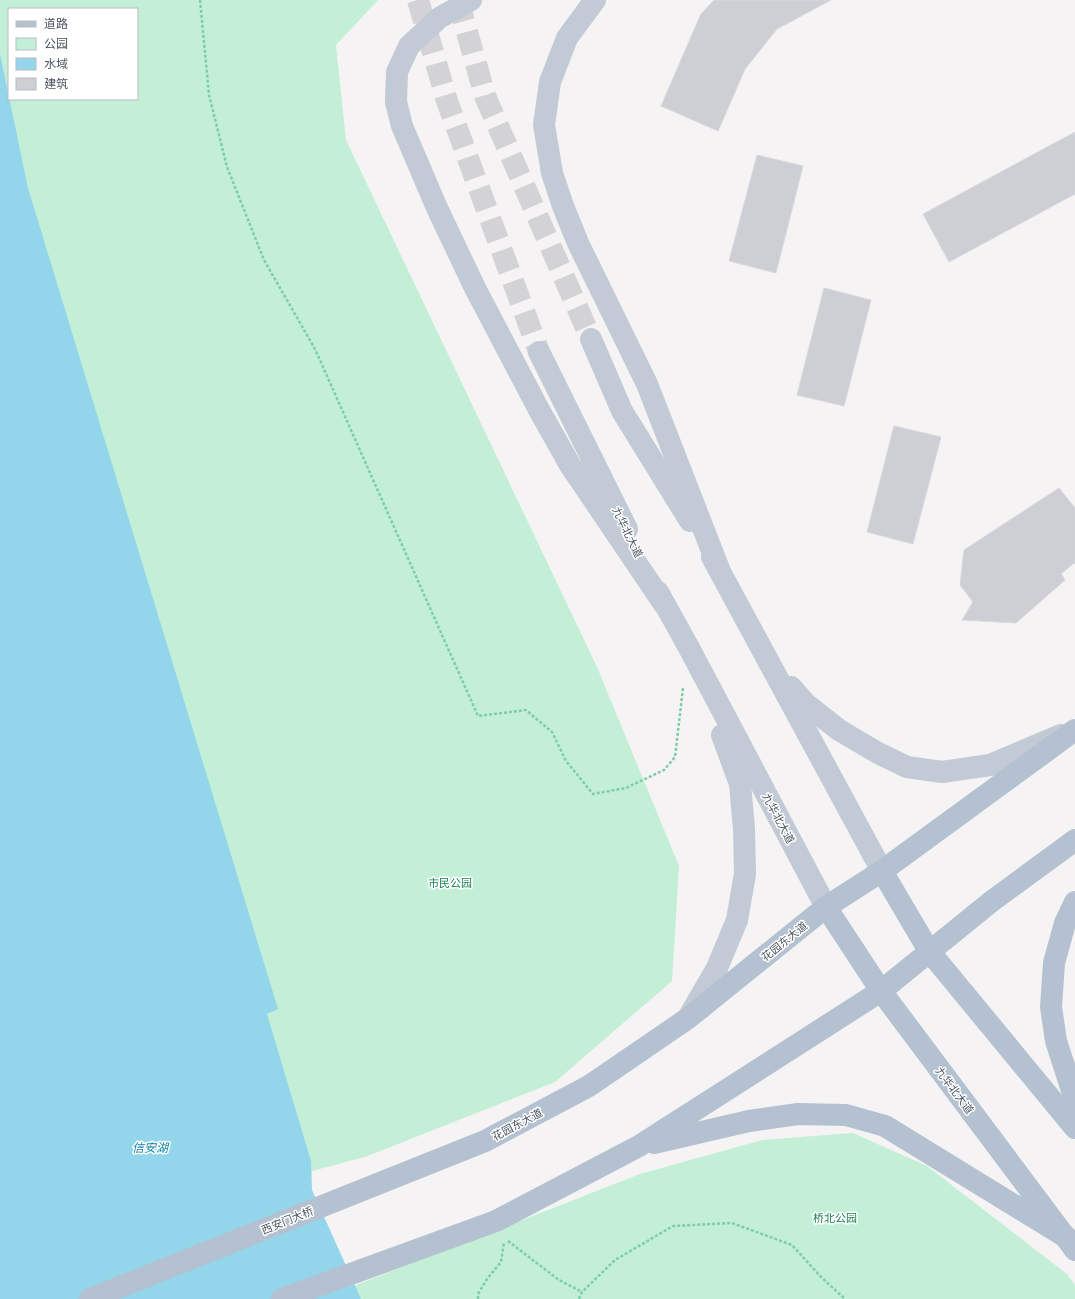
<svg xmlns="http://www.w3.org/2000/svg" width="1075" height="1299" viewBox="0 0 1075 1299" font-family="'Noto Sans','Noto Sans SC',sans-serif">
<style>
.green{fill:#c4efd7;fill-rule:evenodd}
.water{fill:#93d5eb}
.building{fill:#cdcfd5;stroke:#d7d9de}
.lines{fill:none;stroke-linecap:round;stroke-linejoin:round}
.secondary-tunnel{stroke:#d3d3d6;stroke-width:22;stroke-dasharray:22 11;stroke-linecap:butt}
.path{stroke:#7dcda9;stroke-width:2.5;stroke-dasharray:3 2;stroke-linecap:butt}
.secondary{stroke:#c2cad5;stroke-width:22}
.primary{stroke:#b4c1d0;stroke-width:22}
.labels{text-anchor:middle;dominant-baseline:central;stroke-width:3;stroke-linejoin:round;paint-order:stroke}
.street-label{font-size:11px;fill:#4b5560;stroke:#fff}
.park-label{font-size:11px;fill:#1b8253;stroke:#fff}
.water-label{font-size:12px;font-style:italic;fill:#1180a5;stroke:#fff}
</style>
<rect width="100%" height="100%" fill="#f5f3f3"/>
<g class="green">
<path d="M0,0H378L336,45L346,140L597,667L679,866L672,981L555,1082L365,1157L308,1172L0,92ZM9,9H137V99H9Z"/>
<polygon points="853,1133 927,1166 1067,1274 1075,1285 1075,1299 350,1299 346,1289 640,1174 762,1140"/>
</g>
<polygon class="water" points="0,54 28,188 278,1009 267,1014 311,1161 312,1190 361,1299 0,1299"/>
<g class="building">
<polygon points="714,0 831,0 777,29 745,69 718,131 661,106 701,14"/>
<polygon points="1075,132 1075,194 949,262 923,214"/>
<polygon points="757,155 803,166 776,273 729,261"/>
<polygon points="824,288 871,300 844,406 797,395"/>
<polygon points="894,426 941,437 913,544 867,532"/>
<polygon points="1059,488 1075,508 1075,564 1074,563 1061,574 1065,580 1016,623 962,620 973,602 960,585 964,550"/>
</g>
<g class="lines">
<g class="secondary-tunnel">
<polyline points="418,0 447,101 539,352"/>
<polyline points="458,0 485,96 591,339"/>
</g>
<g class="path">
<polyline points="200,0 209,95 227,167 264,260 315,349 478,716 526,710 552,732 566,761 593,794 626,788 664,770 675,757 683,688"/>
<polyline points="508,1241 559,1280 582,1292"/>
<polyline points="478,1299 478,1294 487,1279 501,1262 504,1242"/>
<polyline points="579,1299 582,1292 615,1260 673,1226 732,1223 792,1245 821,1277 845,1299"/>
</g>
<g class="secondary">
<polyline points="471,0 439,18 409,46 397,72 396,102 402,126 437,208 475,288 538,408 570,465 664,604"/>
<polyline points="595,0 567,38 550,82 544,125 552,173 563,206 578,243 647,384 719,569"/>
<polyline points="591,339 622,411 690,521"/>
<polyline points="539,352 627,529"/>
<polyline points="712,557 882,871"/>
<polyline points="658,592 688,646 826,907"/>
<polyline points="791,687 806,704 839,730 878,753 907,767 942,772 990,765 1061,735"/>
<polyline points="688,1018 717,968 737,920 745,874 744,829 740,784 722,735"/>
</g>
<g class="primary">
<polyline points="882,871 929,951 1075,1128"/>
<polyline points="1075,902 1065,923 1054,963 1051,1007 1056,1041 1075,1100"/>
<polyline points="826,907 881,991 1075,1250"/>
<polyline points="654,1143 749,1121 798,1114 846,1115 885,1126 1066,1237"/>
<polyline points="90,1299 485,1141 589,1086 687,1019 826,907 882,871 1075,730"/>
<polyline points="282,1299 496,1221 639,1146 881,991 992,901 1075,840"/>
</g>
</g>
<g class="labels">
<g class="street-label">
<text transform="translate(628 532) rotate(64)">九华北大道</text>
<text transform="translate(779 818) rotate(62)">九华北大道</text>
<text transform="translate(784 941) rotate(-39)">花园东大道</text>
<text transform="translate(955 1090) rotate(53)">九华北大道</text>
<text transform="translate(517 1124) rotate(-28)">花园东大道</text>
<text transform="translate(287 1220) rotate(-22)">西安门大桥</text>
</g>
<g class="park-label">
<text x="450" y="882">市民公园</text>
<text x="835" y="1217">桥北公园</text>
</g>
<g class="water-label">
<text x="150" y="1147">信安湖</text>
</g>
</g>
<rect x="8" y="8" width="130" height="92" fill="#ffffff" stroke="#b7bbbf"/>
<rect x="16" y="21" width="20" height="6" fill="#b4c1d0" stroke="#b7bbbf"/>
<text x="44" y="28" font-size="12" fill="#4b5560">道路</text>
<rect x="16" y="38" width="20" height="12" fill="#c4efd7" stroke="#b7bbbf"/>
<text x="44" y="48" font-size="12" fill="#4b5560">公园</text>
<rect x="16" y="58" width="20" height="12" fill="#93d5eb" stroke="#b7bbbf"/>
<text x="44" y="68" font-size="12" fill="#4b5560">水域</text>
<rect x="16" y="78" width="20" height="12" fill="#cdcfd5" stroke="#b7bbbf"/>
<text x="44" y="88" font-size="12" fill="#4b5560">建筑</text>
</svg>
